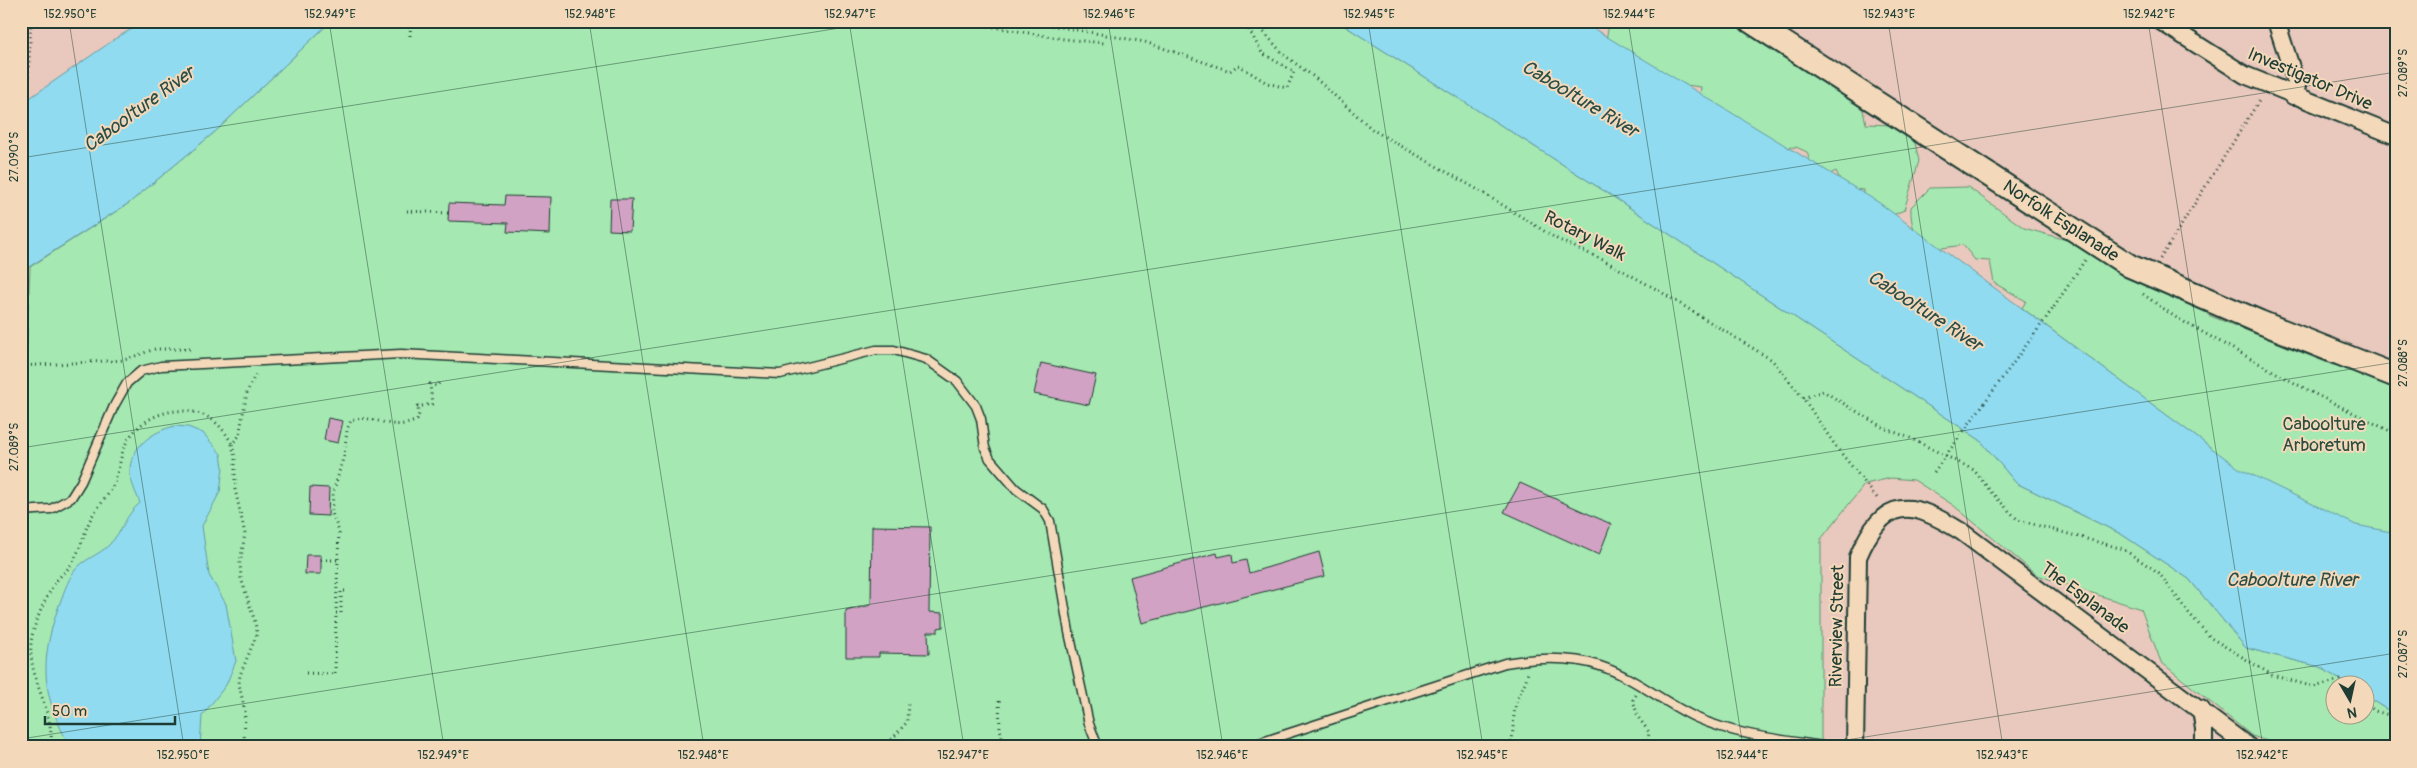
<svg xmlns="http://www.w3.org/2000/svg" width="2417" height="768" viewBox="0 0 2417 768" font-family="Pangolin,sans-serif">
<style>
.green{fill:#a5e8b1;stroke:#629272}
.water{fill:#90dbf0;stroke:#639ca5}
.building{fill:#d1a2c3;stroke:#1f3d34}
.lines{fill:none;stroke-linecap:round;stroke-linejoin:round}
.lane-casing{stroke:#1f3d34;stroke-width:11}
.street-casing{stroke:#1f3d34;stroke-width:20}
.secondary-casing{stroke:#1f3d34;stroke-width:26}
.path{stroke:#1f3d34;stroke-width:3;stroke-dasharray:1 4;stroke-linecap:butt}
.lane{stroke:#f3d9ba;stroke-width:8}
.street{stroke:#f3d9ba;stroke-width:16}
.secondary{stroke:#f3d9ba;stroke-width:22}
.path-bridge{stroke:#1f3d34;stroke-width:3;stroke-dasharray:1 4;stroke-linecap:butt}
.ticks{fill:none;stroke:#1f3d34;stroke-width:1;stroke-opacity:0.45}
.labels{text-anchor:middle;dominant-baseline:central;stroke-width:4;stroke-linejoin:round;paint-order:stroke}
.street-label{font-size:18px;fill:#1f3d34;stroke:#f3d9ba}
.park-label{font-size:18px;fill:#2c4e40;stroke:#f3d9ba}
.water-label{font-size:19px;font-style:italic;fill:#2a4d47;stroke:#f3d9ba}
.neatline{fill:none;stroke:#1f3d34;stroke-width:2}
.ticks-label{font-size:12px;text-anchor:middle;fill:#1f3d34}
</style>
<rect width="100%" height="100%" fill="#e9c8bd"/>
<filter id="ink" filterUnits="userSpaceOnUse"><feTurbulence type="fractalNoise" baseFrequency=".02" numOctaves="2"/><feDisplacementMap in="SourceGraphic" scale="10" xChannelSelector="R" yChannelSelector="G"/><feConvolveMatrix kernelMatrix="1 2 1 2 8 2 1 2 1" color-interpolation-filters="sRGB"/></filter>
<g filter="url(#ink)">
<g class="green">
<polygon points="331,21 1337,21 1609,194 1980,440 2016,483 2121,534 2189,579 2246,648 2320,667 2348,685 2334,686 2334,716 2364,716 2365,696 2386,709 2396,710 2396,747 2286,747 2252,736 2161,662 2141,609 2037,575 1953,505 1914,480 1891,478 1865,484 1821,539 1821,747 21,747 21,488 30,267 129,203 216,131"/>
<polygon points="1573,21 1738,21 1774,47 1832,82 1863,110 1866,124 1891,125 1913,134 1919,161 1904,210 1882,220 1863,211 1864,190 1844,188 1836,171 1828,175 1811,165 1807,152 1796,147 1777,148 1698,110 1701,87 1678,84 1605,44 1609,25 1583,27"/>
<path d="M1968,187L2024,228L2070,241L2111,263L2203,305L2208,315L2333,365H2338L2396,387V568L2310,535L2203,442L2022,308L2026,301L1994,283L1990,261L1975,260L1963,245L1928,250C1916,236 1910,226 1911,207L1930,188Z"/>
</g>
<g class="water">
<polygon points="147,21 331,21 216,131 129,203 21,272 21,104 121,35"/>
<polygon points="1337,21 1581,21 1878,202 2240,469 2356,525 2396,533 2396,710 2386,709 2365,696 2364,686 2348,685 2320,667 2246,648 2189,579 2121,534 2016,483 1980,440 1609,194"/>
<path d="M175,426L188,427L203,433L221,454L223,467L220,492L202,526L209,575L226,604L236,661L226,685L202,716L200,747H70C42,695 39,664 58,608C63,595 67,581 75,570C84,559 99,555 109,545C122,532 126,514 140,503C136,493 131,483 130,473C129,447 153,431 175,426Z"/>
</g>
<g class="building">
<polygon points="505,196 551,197 550,234 507,232 508,223 448,221 449,203 504,205"/>
<polygon points="610,199 632,199 630,231 609,230"/>
<polygon points="1041,363 1096,375 1089,405 1034,394"/>
<polygon points="328,418 343,421 338,443 324,440"/>
<polygon points="1520,483 1611,524 1599,555 1504,512"/>
<polygon points="310,487 329,488 328,516 309,515"/>
<polygon points="872,526 930,527 929,612 943,613 943,627 938,628 938,632 928,632 929,654 879,653 879,657 846,657 846,611 871,605"/>
<polygon points="1319,552 1325,576 1142,623 1130,577 1217,553 1218,557 1232,554 1233,563 1246,560 1249,573"/>
<polygon points="306,555 321,555 321,574 305,574"/>
</g>
<g class="lines">
<defs>
<g id="lane">
<polyline points="21,511 51,509 71,498 81,482 114,406 127,383 141,371 161,366 401,354 780,374 876,350 894,350 926,359 957,381 976,406 981,419 985,448 990,459 1016,489 1043,509 1050,521 1069,632 1089,724 1098,747"/>
<path d="M1241,747L1256,744L1505,663C1535,658 1570,656 1600,666C1634,677 1664,703 1697,718C1737,736 1786,740 1830,747"/>
</g>
<g id="street">
<polyline points="2160,21 2245,75 2396,136"/>
<polyline points="2276,21 2297,86 2293,96"/>
<polyline points="2201,709 2204,729 2204,747"/>
<path d="M1855,747L1858,557C1884,495 1911,500 1962,532L2249,747"/>
</g>
<polyline id="secondary" points="1750,21 2130,266 2260,322 2396,376"/>
</defs>
<use href="#lane" class="lane-casing"/>
<use href="#street" class="street-casing"/>
<use href="#secondary" class="secondary-casing"/>
<g class="path">
<polyline points="959,21 1064,39 1104,43"/>
<polyline points="1027,21 1145,42 1230,71 1238,65 1267,83 1287,88 1294,72 1262,53 1244,21"/>
<polyline points="1254,21 1284,55 1314,77 1373,130 1480,191 1557,239 1603,260 1656,289 1772,360 1803,398 1837,448 1878,499"/>
<polyline points="410,36 411,21"/>
<polyline points="407,211 448,213"/>
<polyline points="21,217 31,21"/>
<polyline points="2160,259 2259,101"/>
<polyline points="2143,294 2175,317 2311,392 2396,434"/>
<polyline points="2054,307 2085,260 2084,259"/>
<polyline points="21,366 124,360 155,349 193,349"/>
<polyline points="1803,398 1823,391 1884,428 1910,438 1974,470 1991,492 2018,520 2123,549 2159,573 2187,611 2211,638 2272,675 2314,687 2340,680 2346,686"/>
<polyline points="417,407 432,404 430,384 437,386 439,383"/>
<polyline points="321,560 338,560"/>
<path d="M345,591H341V613H336L339,532L332,513L333,493L344,455L347,430L351,420C376,413 390,433 417,420L419,414L417,403"/>
<polyline points="306,673 335,674 336,613"/>
<polyline points="1636,695 1633,700 1638,717 1649,732 1647,747"/>
<polyline points="999,701 1000,729 1005,747"/>
<polyline points="2364,702 2375,711 2396,717"/>
<path d="M51,747C55,708 22,671 33,632C38,615 47,594 57,580C62,574 68,570 72,563C81,550 84,532 91,518C98,506 109,496 114,483C118,473 120,461 123,450C132,425 159,409 185,411C208,412 222,425 232,444"/>
<polyline points="244,747 245,712 239,684 240,675 257,634 255,622 241,578 240,563 245,534 235,489 235,458 232,444 239,436 247,392 256,373"/>
<polyline points="885,747 907,722 908,701"/>
<path d="M1511,747C1514,731 1512,713 1518,698C1522,688 1526,682 1528,672"/>
</g>
<use href="#lane" class="lane"/>
<use href="#street" class="street"/>
<use href="#secondary" class="secondary"/>
<polyline class="path-bridge" points="1934,472 2054,307"/>
</g>
</g>
<path class="ticks" d="M69,21L184,747M329,21L444,747M589,21L704,747M849,21L964,747M1108,21L1223,747M1368,21L1483,747M1628,21L1743,747M1888,21L2003,747M2148,21L2263,747M21,158L884,21M21,448L2396,72M21,739L2396,362M1802,747L2396,653"/>
<g class="labels">
<g class="street-label">
<text transform="translate(2310 79) rotate(23)">Investigator Drive</text>
<text transform="translate(2061 221) rotate(33)">Norfolk Esplanade</text>
<text transform="translate(1585 236) rotate(27)">Rotary Walk</text>
<text transform="translate(2085 598) rotate(37)">The Esplanade</text>
<text transform="translate(1837 626) rotate(-89)">Riverview Street</text>
</g>
<g class="park-label">
<text x="2324" y="424">Caboolture<tspan x="2324" dy="21">Arboretum</tspan></text>
</g>
<g class="water-label">
<text transform="translate(1580 99) rotate(31)">Caboolture River</text>
<text transform="translate(139 109) rotate(-36)">Caboolture River</text>
<text transform="translate(1925 311) rotate(33)">Caboolture River</text>
<text x="2292" y="580">Caboolture River</text>
</g>
</g>
<rect width="2417" height="768" fill="none" stroke="#f3d9ba" stroke-width="55"/>
<g transform="translate(2350 700) rotate(171)"><circle r="24" fill="#f3d9ba" stroke="#9e9b84"/>
<path d="M0-4L9 19L0 12L-9 19Z" fill="#1f3d34"/>
<text y="-8" font-size="14" font-weight="bold" text-anchor="middle" fill="#1f3d34">N</text>
</g>
<path d="M45 716v8h130v-8" fill="none" stroke="#1f3d34" stroke-width="2.5"/>
<text x="52" y="716" font-size="15" fill="#1f3d34" stroke="#f3d9ba" stroke-width="4" paint-order="stroke">50 m</text>
<rect x="28" y="28" width="2362" height="712" class="neatline"/>
<g class="ticks-label">
<text x="70" y="18">152.950°E</text>
<text x="330" y="18">152.949°E</text>
<text x="590" y="18">152.948°E</text>
<text x="850" y="18">152.947°E</text>
<text x="1109" y="18">152.946°E</text>
<text x="1369" y="18">152.945°E</text>
<text x="1629" y="18">152.944°E</text>
<text x="1889" y="18">152.943°E</text>
<text x="2149" y="18">152.942°E</text>
<text transform="translate(2403 73) rotate(-90)" y="4">27.089°S</text>
<text transform="translate(14 157) rotate(-90)" y="4">27.090°S</text>
<text transform="translate(2403 363) rotate(-90)" y="4">27.088°S</text>
<text transform="translate(14 447) rotate(-90)" y="4">27.089°S</text>
<text transform="translate(2403 654) rotate(-90)" y="4">27.087°S</text>
<text x="183" y="759">152.950°E</text>
<text x="443" y="759">152.949°E</text>
<text x="703" y="759">152.948°E</text>
<text x="963" y="759">152.947°E</text>
<text x="1222" y="759">152.946°E</text>
<text x="1482" y="759">152.945°E</text>
<text x="1742" y="759">152.944°E</text>
<text x="2002" y="759">152.943°E</text>
<text x="2262" y="759">152.942°E</text>
</g>
</svg>
